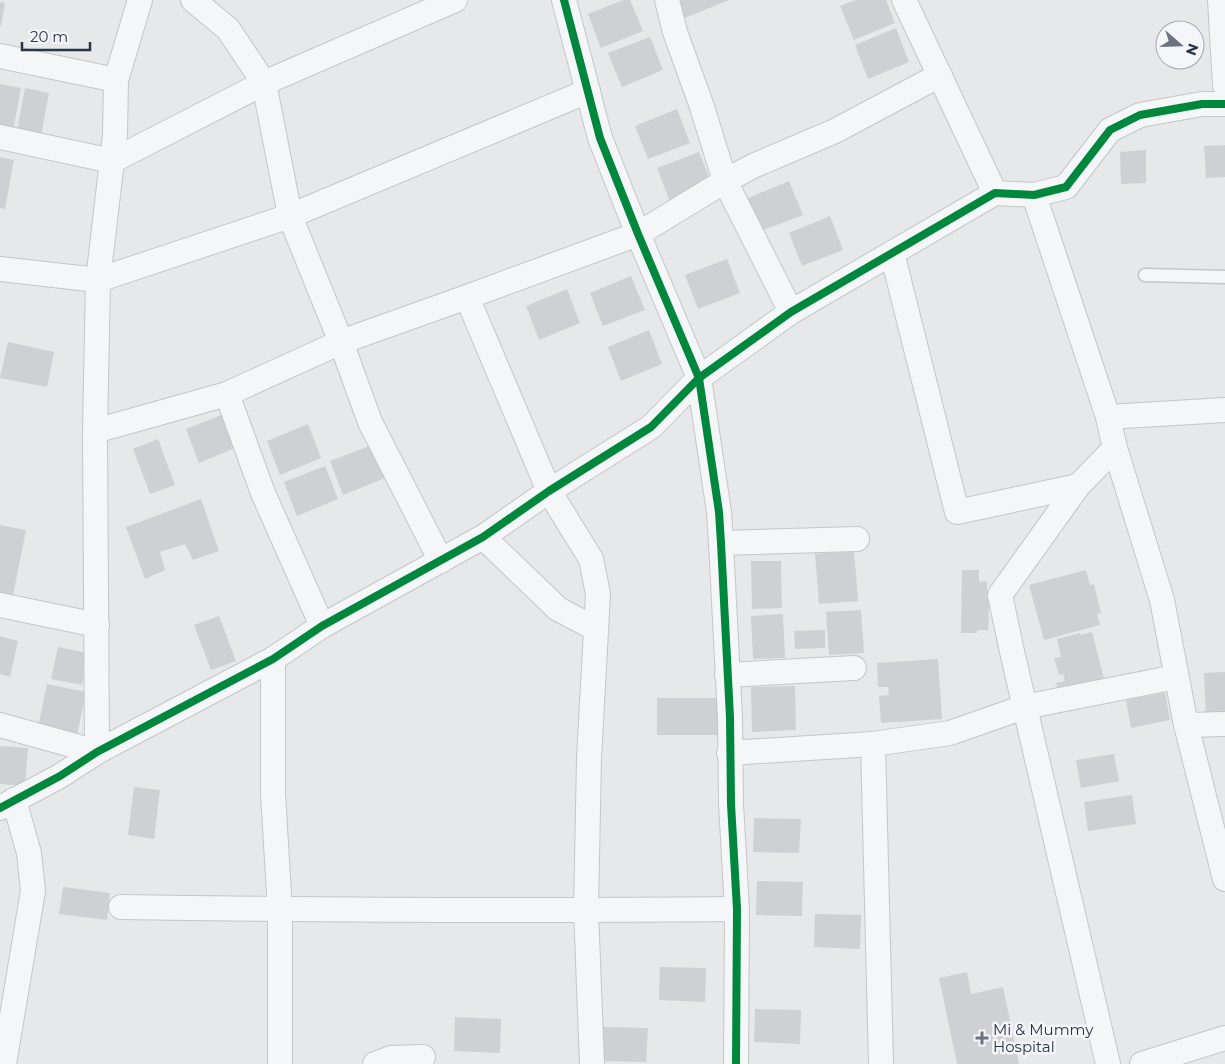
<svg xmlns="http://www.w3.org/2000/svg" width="1225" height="1064" viewBox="0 0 1225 1064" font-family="Montserrat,sans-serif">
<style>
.building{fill:#ced0d3}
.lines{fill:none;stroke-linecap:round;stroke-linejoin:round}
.service-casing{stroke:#c4c6c8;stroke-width:15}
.minor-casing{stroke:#c4c6c8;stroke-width:26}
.service{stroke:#f5f6f7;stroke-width:12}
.minor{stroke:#f5f6f7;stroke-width:24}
.cycleway-casing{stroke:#f4f6f9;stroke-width:11}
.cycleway{stroke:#00873e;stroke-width:8}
.poi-dot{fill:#6c737f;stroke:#f4f6f9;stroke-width:2}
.labels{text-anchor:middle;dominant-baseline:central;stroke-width:5;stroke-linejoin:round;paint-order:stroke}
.poi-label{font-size:15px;fill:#2b3445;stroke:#f4f6f9;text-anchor:start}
</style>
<rect width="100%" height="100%" fill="#e6e8ea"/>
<g class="building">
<polygon points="623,0 630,0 643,31 601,48 588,14"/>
<polygon points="678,0 729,0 685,18"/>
<polygon points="856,0 886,0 895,23 854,40 840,6"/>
<polygon points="0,2 5,3 1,26 0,26"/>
<polygon points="896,28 909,62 868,79 855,45"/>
<polygon points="650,37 663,70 622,87 608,53"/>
<polygon points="0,84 21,88 12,137 0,134"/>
<polygon points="25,88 49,93 40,141 16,136"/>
<polygon points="677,109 690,143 648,159 635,126"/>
<polygon points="1225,145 1225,177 1206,178 1204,146"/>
<polygon points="1146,150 1146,183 1121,184 1120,152"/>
<polygon points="699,152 712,185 670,202 657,168"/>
<polygon points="0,157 14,160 5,209 0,208"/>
<polygon points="789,181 803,215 761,231 748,198"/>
<polygon points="830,216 843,250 802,266 789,233"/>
<polygon points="727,259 740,293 698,309 685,275"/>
<polygon points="631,276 645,310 603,326 590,293"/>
<polygon points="567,289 580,323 539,340 526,306"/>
<polygon points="649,330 662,364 621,381 608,347"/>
<polygon points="8,342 54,352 47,387 0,378"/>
<polygon points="227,413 240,446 199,463 186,429"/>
<polygon points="308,424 321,458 280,475 267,441"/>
<polygon points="158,439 175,485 150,494 133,449"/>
<polygon points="372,445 385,478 343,495 330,461"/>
<polygon points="325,466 338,499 297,516 284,482"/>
<polygon points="201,499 219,551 193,560 185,544 160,552 165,570 145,579 126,527"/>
<polygon points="0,525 26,530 13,595 0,592"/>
<polygon points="854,551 858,601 819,604 815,554"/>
<polygon points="751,561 781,561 782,608 752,609"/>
<polygon points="962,570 979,570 979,582 987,581 987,590 992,589 992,603 989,603 988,630 977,630 977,633 961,633"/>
<polygon points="1086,570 1090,585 1094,584 1101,613 1097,614 1100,625 1044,640 1029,585"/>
<polygon points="861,610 864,653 829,655 826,612"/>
<polygon points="783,614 785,658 753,659 751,616"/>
<polygon points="219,616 236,661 211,670 194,625"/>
<polygon points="825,630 825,648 795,649 794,631"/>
<polygon points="1092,632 1106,686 1060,698 1056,683 1065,681 1063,674 1059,675 1054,658 1061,657 1057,639 1080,633 1081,635"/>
<polygon points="0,636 18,641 10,677 0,674"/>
<polygon points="58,647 88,653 82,685 51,679"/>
<polygon points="938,659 942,719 881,723 879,696 889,695 888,687 878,687 877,663"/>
<polygon points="1225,672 1225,718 1206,719 1204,673"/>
<polygon points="47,684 86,692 77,735 38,727"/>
<polygon points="795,686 796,730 752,732 751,687"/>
<polygon points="1165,693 1170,720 1131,728 1126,700"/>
<rect x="657" y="698" width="61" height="37"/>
<polygon points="0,746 28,748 25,786 0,784"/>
<polygon points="1114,754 1119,781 1081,788 1076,760"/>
<polygon points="134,787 160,790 154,839 128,835"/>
<polygon points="1132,795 1136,824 1088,831 1084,802"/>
<polygon points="754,818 801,819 799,853 753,852"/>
<polygon points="757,881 803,882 802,916 756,915"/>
<polygon points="63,887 110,893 107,920 59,914"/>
<polygon points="815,914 861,915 860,949 814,947"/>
<polygon points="660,967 706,968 705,1002 659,1000"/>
<polygon points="967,972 971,994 1003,987 1019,1064 957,1064 939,978"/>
<polygon points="755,1009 801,1010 800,1044 754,1042"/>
<polygon points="455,1017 501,1019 500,1053 454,1051"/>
<polygon points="602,1027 648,1028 646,1062 601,1061"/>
</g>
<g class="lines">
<defs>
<polyline id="service" points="1145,275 1225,277"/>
<g id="minor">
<polyline points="193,0 228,29 264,83 290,216 341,342 370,422 441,561"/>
<polyline points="564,0 600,138 638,234 699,378 719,512 721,543 730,717 731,804 737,909 736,1064"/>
<polyline points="667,0 675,32 701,104 725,181 791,312"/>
<polyline points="904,0 995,193"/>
<polyline points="1220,0 1225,86"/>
<polyline points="0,56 116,80"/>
<polyline points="0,137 112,161 264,83 455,0"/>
<polyline points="1034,195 1108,417 1115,448 1162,600 1186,725 1225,879"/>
<polyline points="892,253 957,512 1078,486"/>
<polyline points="0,269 98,280 290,216 588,91"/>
<polyline points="467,297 549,491 591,559 598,594 589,758 586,910 592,1064"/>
<polyline points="227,394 263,493 322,626"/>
<polyline points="1108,417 1225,410"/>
<polyline points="95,431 227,394 341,342 467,297 638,234 725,181 753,166 835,131 940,75"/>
<polyline points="483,537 558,609 596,629"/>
<polyline points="721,543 857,539"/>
<polyline points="0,605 97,625"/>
<polyline points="273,659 273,794 280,910 280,1064"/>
<polyline points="727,675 854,668"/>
<polyline points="0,725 97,752 95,431 98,280 115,135 116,80 140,0"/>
<polyline points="1186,725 1225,724"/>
<polyline points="873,744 881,1064"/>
<polyline points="729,753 873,744 950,733 1024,707 1176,677"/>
<polyline points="0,808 60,776 97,752 273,659 322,626 483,537 549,491 651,427 699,378 791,312 995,193 1034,195 1066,187 1110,130 1140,115 1202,104 1225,104"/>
<path d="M121,907C326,910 531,911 737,909"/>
<polyline points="4,1064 33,891 29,853 14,800"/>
<polyline points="375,1064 391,1058 423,1057"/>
<polyline points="1108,1064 1013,656 1000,595 1078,486 1115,448"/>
<polyline points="1142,1064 1225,1038"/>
</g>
</defs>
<use href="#service" class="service-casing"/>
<use href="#minor" class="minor-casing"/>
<use href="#service" class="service"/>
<use href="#minor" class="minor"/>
<defs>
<g id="cycleway">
<polyline points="564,0 600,138 638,234 699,378 719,512 721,543 730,717 731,804 737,909 736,1064"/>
<polyline points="0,808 60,776 97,752 273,659 322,626 483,537 549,491 651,427 699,378 791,312 995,193 1034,195 1066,187 1110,130 1140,115 1202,104 1225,104"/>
</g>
</defs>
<use href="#cycleway" class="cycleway-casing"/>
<use href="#cycleway" class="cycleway"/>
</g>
<path class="poi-dot" d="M979.5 1030.5h5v5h5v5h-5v5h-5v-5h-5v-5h5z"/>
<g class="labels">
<g class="poi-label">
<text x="993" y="1029">Mi &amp; Mummy<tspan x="993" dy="17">Hospital</tspan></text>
</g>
</g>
<g transform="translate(1180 45) rotate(110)"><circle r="24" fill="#f4f6f9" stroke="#a4a8b1"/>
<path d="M0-4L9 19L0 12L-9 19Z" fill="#6c737f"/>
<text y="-8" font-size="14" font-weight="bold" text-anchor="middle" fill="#2b3445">N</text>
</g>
<path d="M22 42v8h68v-8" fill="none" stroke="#2b3445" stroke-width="2.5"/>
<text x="30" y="42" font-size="15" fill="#2b3445" stroke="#f4f6f9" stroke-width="4" paint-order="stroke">20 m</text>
</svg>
